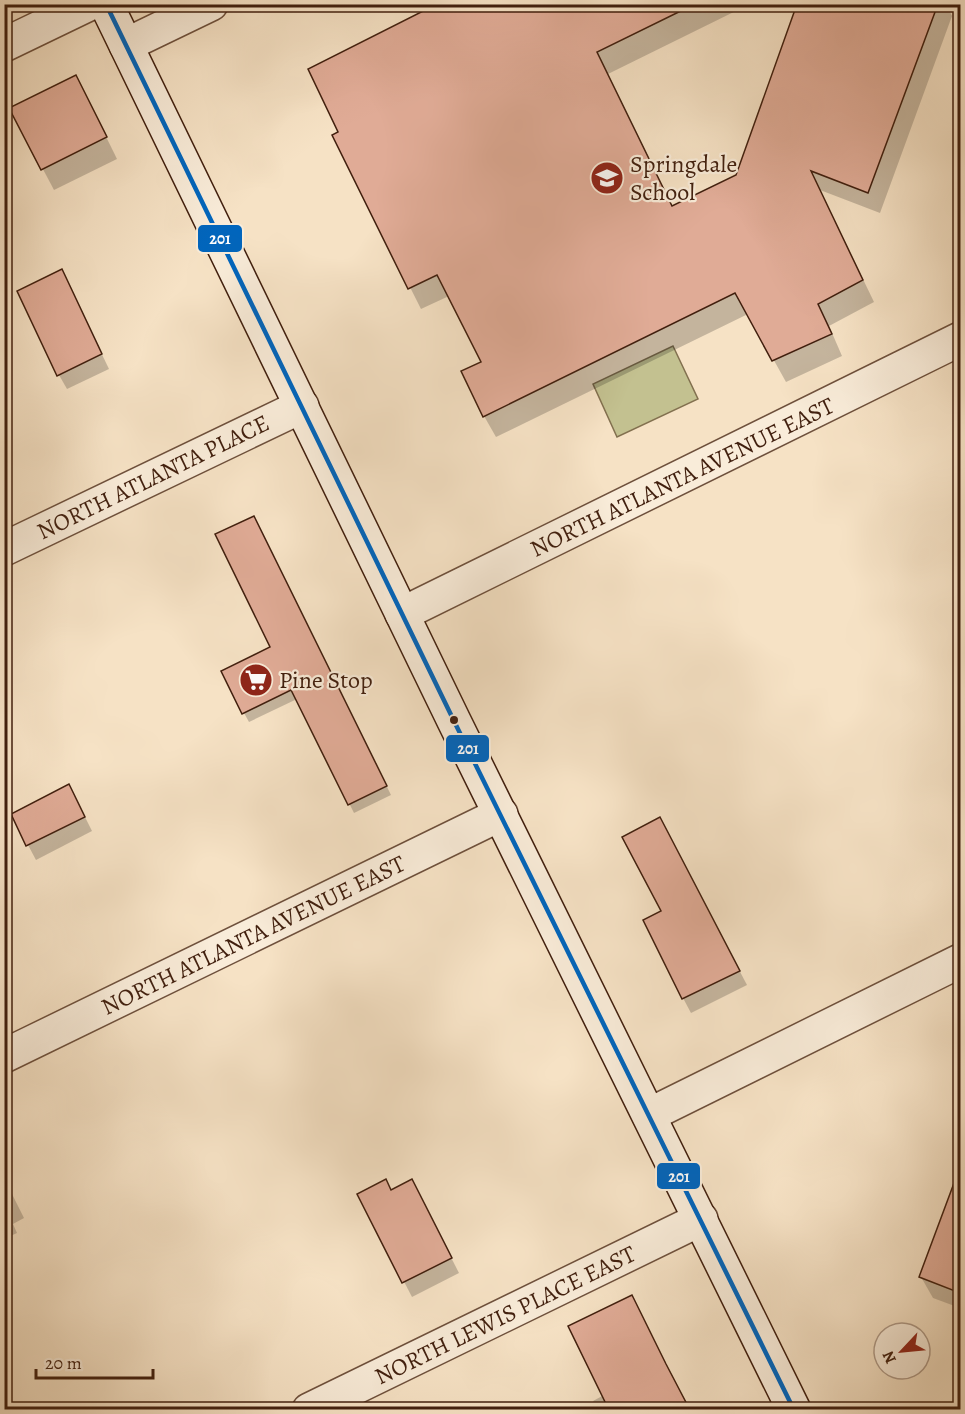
<svg xmlns="http://www.w3.org/2000/svg" width="965" height="1414" viewBox="0 0 965 1414" font-family="Alegreya,serif">
<style>
.green{fill:#c3c190;stroke:#82704f;stroke-width:1.5}
.shadow{fill:#0003}
.building{fill:#e0ab96;stroke:#411f0e;stroke-width:1.5}
.lines{fill:none;stroke-linecap:round;stroke-linejoin:round}
.minor-casing{stroke:#6e503c;stroke-width:36}
.secondary-casing{stroke:#411f0e;stroke-width:36}
.minor{stroke:#f9ecd9;stroke-width:33}
.secondary{stroke:#f9ecd9;stroke-width:33}
.bus-1-casing{stroke:#f9ecd9;stroke-width:9}
.bus-1{stroke:#0065bd;stroke-width:4.5}
.bus-dot{fill:#411f0e;stroke:#f9ecd9;stroke-width:2}
.labels{text-anchor:middle;dominant-baseline:central;stroke-width:4.5;stroke-linejoin:round;paint-order:stroke}
.poi-label{font-size:24px;fill:#411f0e;stroke:#f9ecd9;text-anchor:start}
.street-label{font-size:24px;fill:#411f0e;stroke:#f9ecd9}
.line-badge{stroke:#f9ecd9;stroke-width:2}
.badge-label{font-size:16px;text-anchor:middle;font-weight:bold;fill:#fff}
</style>
<rect width="100%" height="100%" fill="#f6e2c5"/>
<filter id="stains"><feTurbulence type="fractalNoise" baseFrequency=".00333" numOctaves="4"/><feColorMatrix values="0 0 0 0 .2 0 0 0 0 .09 0 0 0 0 .02 0 0 0 .5 -.17"/></filter>
<radialGradient id="worn" r=".72"><stop offset=".6" stop-color="#630" stop-opacity="0"/><stop offset="1" stop-color="#630" stop-opacity=".3"/></radialGradient>
<polygon class="green" points="673,346 698,399 617,437 593,384"/>
<g class="shadow">
<polygon points="441,4 750,4 608,74 673,207 738,176 799,4 946,4 952,16 880,213 820,190 874,302 829,326 842,356 786,382 748,314 496,437 484,416 483,362 449,296 421,309 334,136 340,132"/>
<polygon points="87,98 117,159 54,190 11,109"/>
<polygon points="69,286 109,369 67,389 59,375"/>
<polygon points="258,527 391,795 354,813 297,699 249,722 244,713 272,648"/>
<polygon points="77,801 92,831 36,860 28,845"/>
<polygon points="667,833 747,985 691,1013 683,998 663,912"/>
<polygon points="4,1178 24,1218 13,1224 17,1233 4,1239"/>
<polygon points="957,1179 960,1180 960,1308 933,1298 921,1277"/>
<polygon points="391,1191 419,1195 459,1273 412,1297 359,1195"/>
<polygon points="632,1297 689,1408 699,1403 702,1410 598,1410 593,1401 604,1395"/>
</g>
<g class="building">
<polygon points="437,4 695,4 597,52 672,206 736,175 797,4 938,4 868,193 811,171 863,280 818,304 832,334 772,361 735,293 483,417 461,371 481,362 437,275 408,289 332,135 338,132 308,69"/>
<polygon points="76,75 107,137 41,170 9,108"/>
<polygon points="62,269 102,354 57,376 17,291"/>
<polygon points="254,516 387,786 348,805 291,690 242,714 221,671 270,647 215,534"/>
<polygon points="69,784 85,817 26,846 11,814"/>
<polygon points="660,817 740,971 682,999 643,920 661,911 622,837"/>
<polygon points="957,1175 960,1176 960,1293 919,1277"/>
<polygon points="386,1179 391,1190 412,1179 452,1258 402,1283 357,1194"/>
<polygon points="632,1295 666,1364 690,1410 609,1410 568,1326"/>
</g>
<g class="lines">
<defs>
<g id="minor">
<polyline points="4,45 89,4"/>
<polyline points="126,45 211,4"/>
<polyline points="4,549 302,406"/>
<polyline points="402,614 960,339"/>
<polyline points="4,1056 501,814"/>
<polyline points="649,1115 960,961"/>
<polyline points="309,1410 701,1219"/>
</g>
<polyline id="secondary" points="106,4 454,721 794,1410"/>
</defs>
<use href="#minor" class="minor-casing"/>
<use href="#secondary" class="secondary-casing"/>
<use href="#minor" class="minor"/>
<use href="#secondary" class="secondary"/>
<defs>
<polyline id="bus-1" points="106,4 454,721 794,1410"/>
</defs>
<use href="#bus-1" class="bus-1-casing"/>
<use href="#bus-1" class="bus-1"/>
</g>
<defs>
<symbol id="school-disc" viewBox="-11 -11 22 22"><circle r="9.5" fill="#8f2418" stroke="#f9ecd9"/><path d="M0-5L7-2L0 1L-7-2ZM-4 1L0 2.5L4 1V4Q0 6-4 4Z" fill="#fff"/></symbol>
<symbol id="supermarket-disc" viewBox="-11 -11 22 22"><circle r="9.5" fill="#8f2418" stroke="#f9ecd9"/><path d="M-6-5.5h2.5l.6 2H6L4.5 2H-2.5L-4.4-4H-6ZM-1.5 3.2a1.3 1.3 0 1 0 .1 0ZM3 3.2a1.3 1.3 0 1 0 .1 0Z" fill="#fff"/></symbol>
</defs>
<g fill-rule="evenodd">
<use href="#school-disc" x="588" y="159" width="38" height="38"/>
<use href="#supermarket-disc" x="237" y="661" width="38" height="38"/>
</g>
<circle class="bus-dot" cx="454" cy="720" r="5"/>
<g class="labels">
<g class="poi-label">
<text x="630" y="164">Springdale<tspan x="630" dy="28">School</tspan></text>
<text x="279" y="680">Pine Stop</text>
</g>
<g class="street-label">
<text transform="translate(153 477) rotate(-26)">NORTH ATLANTA PLACE</text>
<text transform="translate(682 477) rotate(-26)">NORTH ATLANTA AVENUE EAST</text>
<text transform="translate(253 935) rotate(-26)">NORTH ATLANTA AVENUE EAST</text>
<text transform="translate(505 1315) rotate(-26)">NORTH LEWIS PLACE EAST</text>
</g>
</g>
<g class="line-badge">
<rect x="197" y="224" width="46" height="29" rx="6" fill="#0065bd"/>
<rect x="445" y="734" width="45" height="29" rx="6" fill="#0065bd"/>
<rect x="656" y="1162" width="45" height="28" rx="6" fill="#0065bd"/>
</g>
<g class="badge-label">
<text x="220" y="244">201</text>
<text x="468" y="754">201</text>
<text x="679" y="1182">201</text>
</g>
<rect width="965" height="1414" fill="none" stroke="#f6e2c5" stroke-width="24"/>
<rect x="6" y="6" width="953" height="1402" fill="none" stroke="#411f0e" stroke-width="3"/>
<rect x="12" y="12" width="941" height="1390" fill="none" stroke="#411f0e" stroke-width="1.5"/>
<g transform="translate(902 1351) rotate(244)"><circle r="28" fill="#f9ecd9" stroke="#af9a88" stroke-width="1.5"/>
<path d="M0-4.5L10 22L0 15L-10 22Z" fill="#8f2418"/>
<text y="-9" font-size="16" font-weight="bold" text-anchor="middle" fill="#411f0e">N</text>
</g>
<path d="M36 1369v9h117v-9" fill="none" stroke="#411f0e" stroke-width="3"/>
<text x="45" y="1369" font-size="18" fill="#411f0e" stroke="#f9ecd9" stroke-width="4.5" paint-order="stroke">20 m</text>
<rect width="100%" height="100%" filter="url(#stains)"/>
<rect width="100%" height="100%" fill="url(#worn)"/>
</svg>
